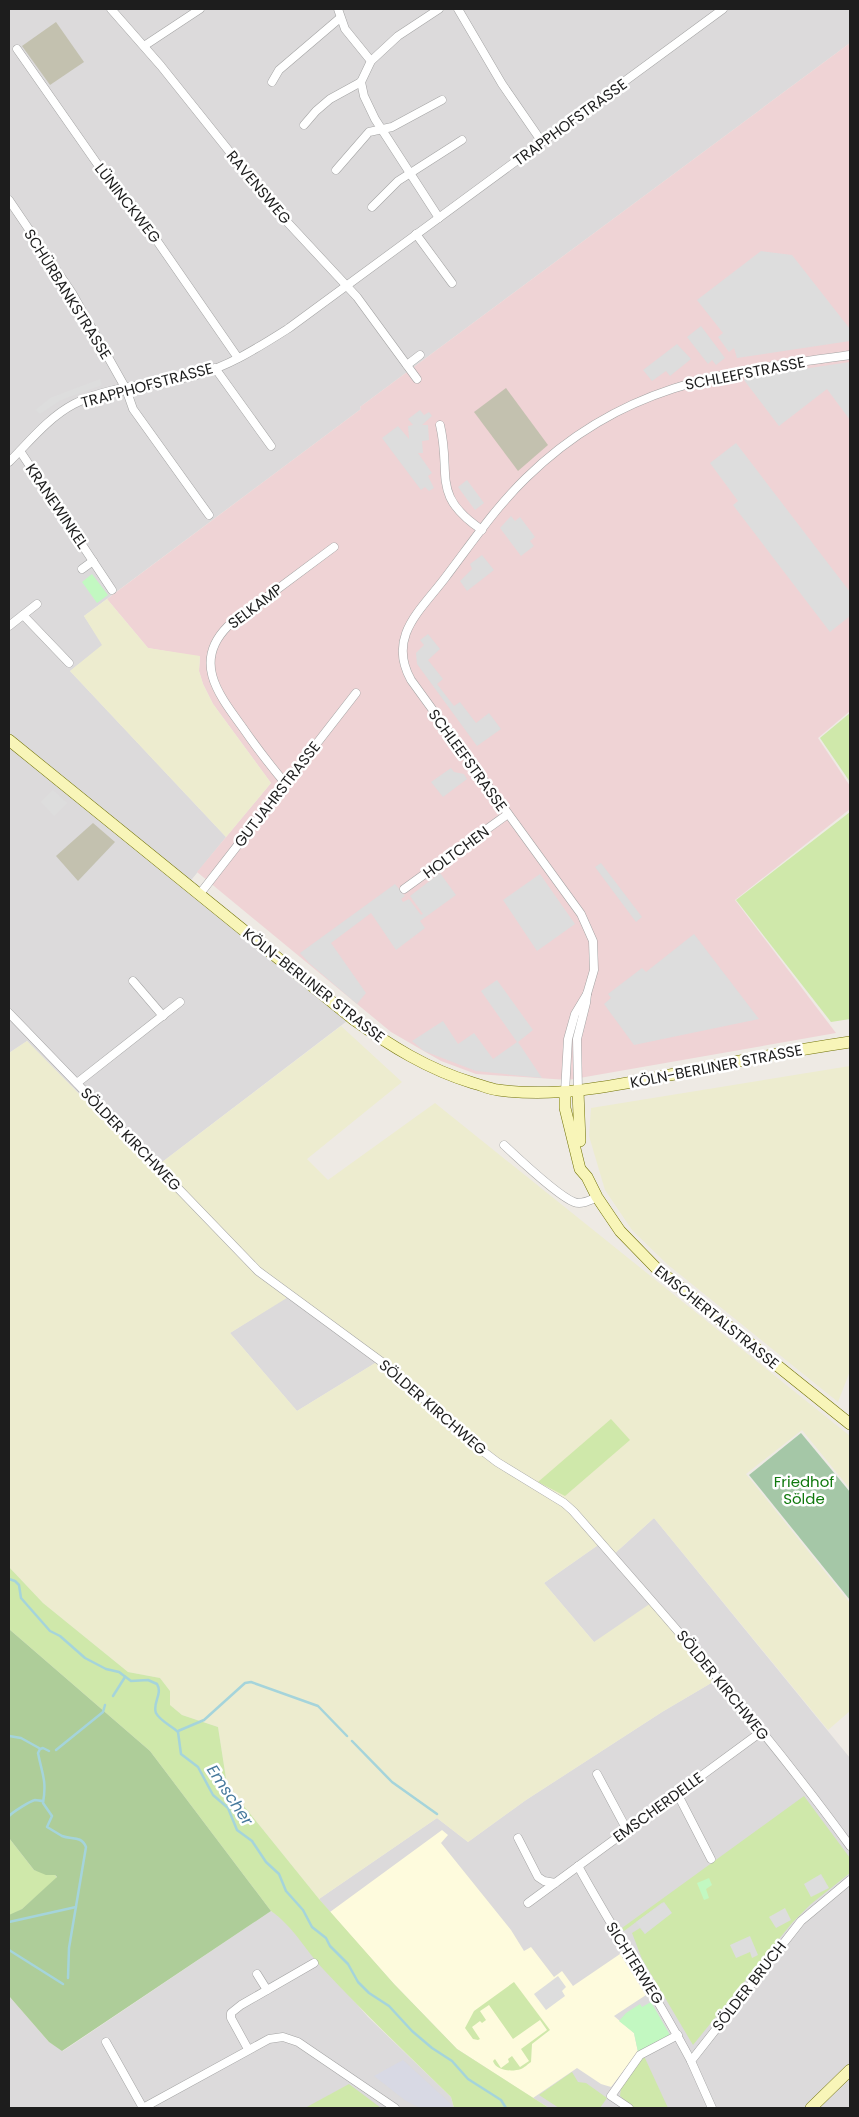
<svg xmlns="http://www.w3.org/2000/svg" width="859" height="2117" viewBox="0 0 859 2117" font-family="Poppins,sans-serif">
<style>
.residential{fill:#dcdadb}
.commercial{fill:#efd3d5}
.education{fill:#fefbdd}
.construction{fill:#c3c1af}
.farmland{fill:#edeccf;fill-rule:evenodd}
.grass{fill:#cfe8aa}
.forest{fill:#aecd99}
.cemetery{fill:#a5c7a7}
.park{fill:#c2f8c1}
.parking{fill:#ddd}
.plaza{fill:#d8d9e4}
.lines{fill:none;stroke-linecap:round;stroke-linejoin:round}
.stream{stroke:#a5d4db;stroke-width:2.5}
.minor-casing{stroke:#a4a4a4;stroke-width:9}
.secondary-casing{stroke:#717207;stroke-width:12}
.minor{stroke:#fff;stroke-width:8}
.secondary{stroke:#f8f5b8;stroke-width:11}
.labels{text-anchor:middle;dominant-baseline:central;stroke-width:5;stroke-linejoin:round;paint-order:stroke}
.street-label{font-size:15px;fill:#1d1d1d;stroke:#fff}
.park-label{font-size:15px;fill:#10790e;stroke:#fff}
.water-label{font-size:16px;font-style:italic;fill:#46799c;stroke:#fff}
</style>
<rect width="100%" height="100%" fill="#eeeae4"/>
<g class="residential">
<polygon points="9,9 850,9 850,43 360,407 361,409 84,616 103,645 70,671 226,837 184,889 347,1021 153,1169 27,1041 9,1053"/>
<polygon points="290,1295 380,1360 297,1411 230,1333"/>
<polygon points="654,1518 850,1758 850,2108 549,2108 457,2049 392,1986 319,1899 437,1818 468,1842 526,1800 662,1712 718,1679 594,1642 544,1583 601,1543 613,1555"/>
<polygon points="271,1911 282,1918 368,2017 451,2097 454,2108 9,2108 9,1996 49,2042 63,2051"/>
</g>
<polygon class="commercial" points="850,43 850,711 818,738 850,786 850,809 735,900 836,1033 568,1080 476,1074 441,1061 391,1032 197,872 271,783 213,704 203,684 199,671 200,657 148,648 107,599 361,409 360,407"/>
<polygon class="education" points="442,1830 448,1835 441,1843 511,1930 524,1951 531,1947 554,1977 562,1971 573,1986 620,1954 646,1995 614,2016 634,2033 638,2052 611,2087 601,2084 577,2068 533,2098 457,2049 394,1984 330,1912"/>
<g class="construction">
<polygon points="56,22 84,62 50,85 22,46"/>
<polygon points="506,388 548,445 518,471 474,412"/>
<polygon points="93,823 115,842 78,881 56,856"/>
</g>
<g class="farmland">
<polygon points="107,599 148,648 200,656 199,671 203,684 213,704 271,783 226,837 70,671 102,645 84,616"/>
<path d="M341,1026L402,1082L307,1159L328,1180L435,1103L850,1436V1489L802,1430L746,1474L850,1603V1711L828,1730L654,1518L613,1555L601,1543L544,1583L594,1642L654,1601L718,1679L662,1712L526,1800L468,1842L437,1818L319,1899L227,1785L218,1727L182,1715L170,1705V1691L160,1678L128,1672L43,1603L9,1567V1053L27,1041L153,1169ZM290,1296L380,1360L297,1411L230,1333Z"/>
<polygon points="850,1066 850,1371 838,1402 667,1264 632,1230 605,1190 589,1136 591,1108"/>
</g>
<g class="grass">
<polygon points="850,713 850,782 820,738"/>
<polygon points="850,812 850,1019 831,1022 736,900"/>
<polygon points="611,1419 630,1440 565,1496 538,1482"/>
<path d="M9,1567L43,1603L128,1672L160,1678L170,1691V1705L182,1715L218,1727L227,1785L319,1899L394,1984L457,2049L549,2108H454L451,2097C408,2055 365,2014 324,1970C306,1951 293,1926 271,1911L150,1751L9,1629Z"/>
<polygon points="804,1796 850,1858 850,1873 811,1904 792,1923 693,2045 642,1959 632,1933 640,1928 645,1934 663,1902 624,1931 622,1928"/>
<polygon points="9,1838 34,1870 55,1875 57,1878 22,1909 9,1916"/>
<path d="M514,1982L550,2030L532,2044L531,2062C528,2064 524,2068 521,2069C512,2072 496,2071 493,2061L495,2059L501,2068L509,2062L508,2059L512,2056L520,2067L529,2061L521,2049L547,2030L540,2020L513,2039L489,2005L480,2011L486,2020L482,2023L480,2021L472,2027L480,2039L478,2040L473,2039L465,2028L474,2011Z"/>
<polygon points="644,2056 668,2108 634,2108 620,2096 621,2087"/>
<polygon points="572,2072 578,2082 586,2083 607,2098 600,2108 559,2108 539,2095"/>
<polygon points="349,2084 381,2108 305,2108"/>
</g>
<polygon class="forest" points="9,1629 150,1751 271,1911 62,2051 49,2042 9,1996 9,1915 22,1909 57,1877 55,1875 46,1875 34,1870 9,1838"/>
<polygon class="cemetery" points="801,1433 850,1492 850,1600 749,1475"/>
<g class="park">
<polygon points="92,574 108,595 97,603 82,582"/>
<polygon points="709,1878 712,1885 706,1889 709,1898 704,1900 697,1883"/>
<polygon points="651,2002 670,2035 638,2052 634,2033 619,2021 626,2013 640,2004 642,2007"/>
</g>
<g class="parking">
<polygon points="761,251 792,255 850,329 850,341 737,358 734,348 729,352 718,337 723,333 697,300"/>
<polygon points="701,326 725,358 716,365 712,360 708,364 687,337"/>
<polygon points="677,344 691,359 670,376 666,371 652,381 643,370"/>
<polygon points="850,362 850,420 827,389 779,426 744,380 744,378 769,374"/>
<polygon points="100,379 102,385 61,400 40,414 35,410 50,398"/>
<polygon points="420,410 424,415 429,412 432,416 422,425 428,425 429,440 422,441 423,453 418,453 432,473 428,476 434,488 429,491 425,487 421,490 382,438 398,426 409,439 408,426 413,425 408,419"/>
<polygon points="736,443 850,592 850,616 830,632 733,505 738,501 710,463"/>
<polygon points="467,480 484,503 475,510 458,487"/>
<polygon points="511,516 515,521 520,517 535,537 530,541 534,546 521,556 500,528"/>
<polygon points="482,555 494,570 467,591 460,581 472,569 470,564"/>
<polygon points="428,634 440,649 428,660 443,679 437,684 454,706 460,702 476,723 489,713 501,729 477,746 417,664 416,653 424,645 420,640"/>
<polygon points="451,768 454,772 464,774 467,779 443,797 431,782"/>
<polygon points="53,790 67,803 54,816 41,802"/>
<polygon points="601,863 642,917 636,922 595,867"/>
<polygon points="440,873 456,895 420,921 425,928 396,950 371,913 331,943 366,993 357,1004 309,963 300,953 395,884 405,896 401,899 403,902 409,899 421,915 423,914 410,896"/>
<polygon points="540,874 575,924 537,951 503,900"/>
<polygon points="694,934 759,1019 634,1045 604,1004 611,998 608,994 642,968 646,972"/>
<polygon points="497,980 533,1030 518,1042 542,1078 476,1071 424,1051 412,1041 443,1021 458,1044 474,1033 493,1059 517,1042 481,991"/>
<polygon points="821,1874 829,1888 811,1897 804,1884"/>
<polygon points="664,1902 672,1913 645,1934 636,1922"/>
<polygon points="785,1908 791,1920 776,1928 769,1917"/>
<polygon points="750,1936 758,1955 752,1958 750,1952 736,1958 730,1945"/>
<polygon points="558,1976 566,1987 562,1991 565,1996 546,2010 534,1994"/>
</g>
<polygon class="plaza" points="403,2060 451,2104 453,2108 420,2108 406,2101 374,2076"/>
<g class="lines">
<g class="stream">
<path d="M9,1579L15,1581L19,1585L21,1598L50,1631L60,1636L85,1658L106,1669L119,1672L131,1681L148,1680L157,1684C163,1694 152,1703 156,1713C160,1721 172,1726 178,1732L181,1754L198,1767L213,1795L228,1808L237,1830L252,1841L266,1862L279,1874L286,1891L303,1910L312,1927L326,1938L330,1946L348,1964L358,1982L369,1993L389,2006L412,2031L432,2048L452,2061L468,2079L501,2100L506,2108"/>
<polyline points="113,1696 125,1677"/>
<polyline points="178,1731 204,1720 245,1683 251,1682 318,1706 347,1736"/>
<polyline points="9,1736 21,1738 39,1748"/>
<polyline points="352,1741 392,1782 437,1814"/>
<polyline points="56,1750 103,1712 105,1705"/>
<path d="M49,1751L43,1748L40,1749L38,1753C42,1774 47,1780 43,1803L52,1816L47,1827C52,1830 57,1833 62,1836C71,1840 81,1835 86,1847L69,1948L68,1978"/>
<path d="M9,1816C13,1812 30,1801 35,1800C38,1800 40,1801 43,1801"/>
<polyline points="9,1922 76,1907"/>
<polyline points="9,1950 63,1984"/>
</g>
<defs>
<g id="minor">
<polyline points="111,9 161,66 277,211 357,297 417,379"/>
<polyline points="338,9 345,29 371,61"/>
<polyline points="458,9 502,84 542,142"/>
<polyline points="144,46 200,9"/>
<polyline points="17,49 112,185 135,209 238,358"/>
<polyline points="272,82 279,70 340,18"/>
<polyline points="361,82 364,96 375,119 439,218"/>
<polyline points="304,125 316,111 330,99 361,82 371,61 398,36 439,9"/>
<polyline points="336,170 369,132 392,127 442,100"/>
<polyline points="9,200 72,293 126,389 133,409 209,515"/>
<polyline points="372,207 398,181 462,140"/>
<polyline points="416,234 452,283"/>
<polyline points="407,365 420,355"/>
<polyline points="215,368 271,446"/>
<path d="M440,425C452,475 430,495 482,530"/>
<polyline points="20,451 112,590"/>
<path d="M9,462C29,442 49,417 74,404C110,385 155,385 193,376C228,367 259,347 289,328L723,9"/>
<polyline points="82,569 93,561"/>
<polyline points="23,615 69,663"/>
<polyline points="9,626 37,604"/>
<path d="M285,783C270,765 256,747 243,728C219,695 192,662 228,626L334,547"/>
<polyline points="404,889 508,814"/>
<polyline points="199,895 356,693"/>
<polyline points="133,981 163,1016"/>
<path d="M9,1013L258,1271L394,1371L463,1436L497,1462L564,1503L573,1511C669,1620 765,1729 850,1846"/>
<polyline points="77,1083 180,1002"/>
<polyline points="578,1091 577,1039 586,1003 587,994"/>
<path d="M565,1092L568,1039L575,1014L587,994L594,970L593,941L581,914L411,680C387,637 420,611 445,578C471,544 495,508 526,478C622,384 723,372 850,355"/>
<path d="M504,1145C519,1159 558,1196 574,1202C582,1205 590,1200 597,1197"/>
<polyline points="597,1774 627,1830"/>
<polyline points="677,1793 711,1859"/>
<polyline points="518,1838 538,1877 544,1881 555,1883"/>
<path d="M578,1866C614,1932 656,1994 691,2061"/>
<polyline points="528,1903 761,1732"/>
<polyline points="257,1974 267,1990"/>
<polyline points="106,2042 143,2108"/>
<polyline points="248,2049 231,2018 231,2013 241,2005 314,1963"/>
<polyline points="143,2108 269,2039 283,2037 298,2042 395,2108"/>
<polyline points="629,2108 611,2096 640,2055 678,2035"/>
<polyline points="712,2108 691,2061 801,1921 850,1880"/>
</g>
<g id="secondary">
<path d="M9,740L353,1019C391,1046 427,1069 473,1083C481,1085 490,1089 498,1090C562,1099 627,1083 690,1071C743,1060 796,1050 850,1042"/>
<polyline points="578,1091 580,1141"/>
<polyline points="565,1092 565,1108 580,1169 587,1177 597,1197 620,1231 656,1268 850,1424"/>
<polyline points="811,2108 850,2070"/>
</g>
</defs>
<use href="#minor" class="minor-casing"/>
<use href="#secondary" class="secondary-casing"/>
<use href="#minor" class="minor"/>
<use href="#secondary" class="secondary"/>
</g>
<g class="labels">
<g class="street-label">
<text transform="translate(570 122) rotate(-36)">TRAPPHOFSTRASSE</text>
<text transform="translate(259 187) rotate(50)">RAVENSWEG</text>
<text transform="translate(128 203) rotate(52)">LÜNINCKWEG</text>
<text transform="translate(68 294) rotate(58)">SCHÜRBANKSTRASSE</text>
<text transform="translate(745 373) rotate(-11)">SCHLEEFSTRASSE</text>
<text transform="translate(147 385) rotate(-15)">TRAPPHOFSTRASSE</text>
<text transform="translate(57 506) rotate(56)">KRANEWINKEL</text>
<text transform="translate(255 606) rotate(-37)">SELKAMP</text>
<text transform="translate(468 760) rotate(54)">SCHLEEFSTRASSE</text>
<text transform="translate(277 794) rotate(-52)">GUTJAHRSTRASSE</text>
<text transform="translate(456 852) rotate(-36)">HOLTCHEN</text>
<text transform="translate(314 985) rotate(38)">KÖLN-BERLINER STRASSE</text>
<text transform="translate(716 1066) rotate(-11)">KÖLN-BERLINER STRASSE</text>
<text transform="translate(131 1139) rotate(46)">SÖLDER KIRCHWEG</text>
<text transform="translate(717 1317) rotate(39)">EMSCHERTALSTRASSE</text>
<text transform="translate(433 1407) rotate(41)">SÖLDER KIRCHWEG</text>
<text transform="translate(723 1685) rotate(51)">SÖLDER KIRCHWEG</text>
<text transform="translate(658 1807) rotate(-36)">EMSCHERDELLE</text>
<text transform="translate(635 1963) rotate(58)">SICHTERWEG</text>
<text transform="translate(749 1986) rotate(-52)">SÖLDER BRUCH</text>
</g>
<g class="park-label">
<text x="804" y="1481">Friedhof<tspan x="804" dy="17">Sölde</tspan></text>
</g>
<g class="water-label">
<text transform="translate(230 1795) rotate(56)">Emscher</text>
</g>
</g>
<rect width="859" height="2117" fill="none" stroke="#1d1d1d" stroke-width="20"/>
</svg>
